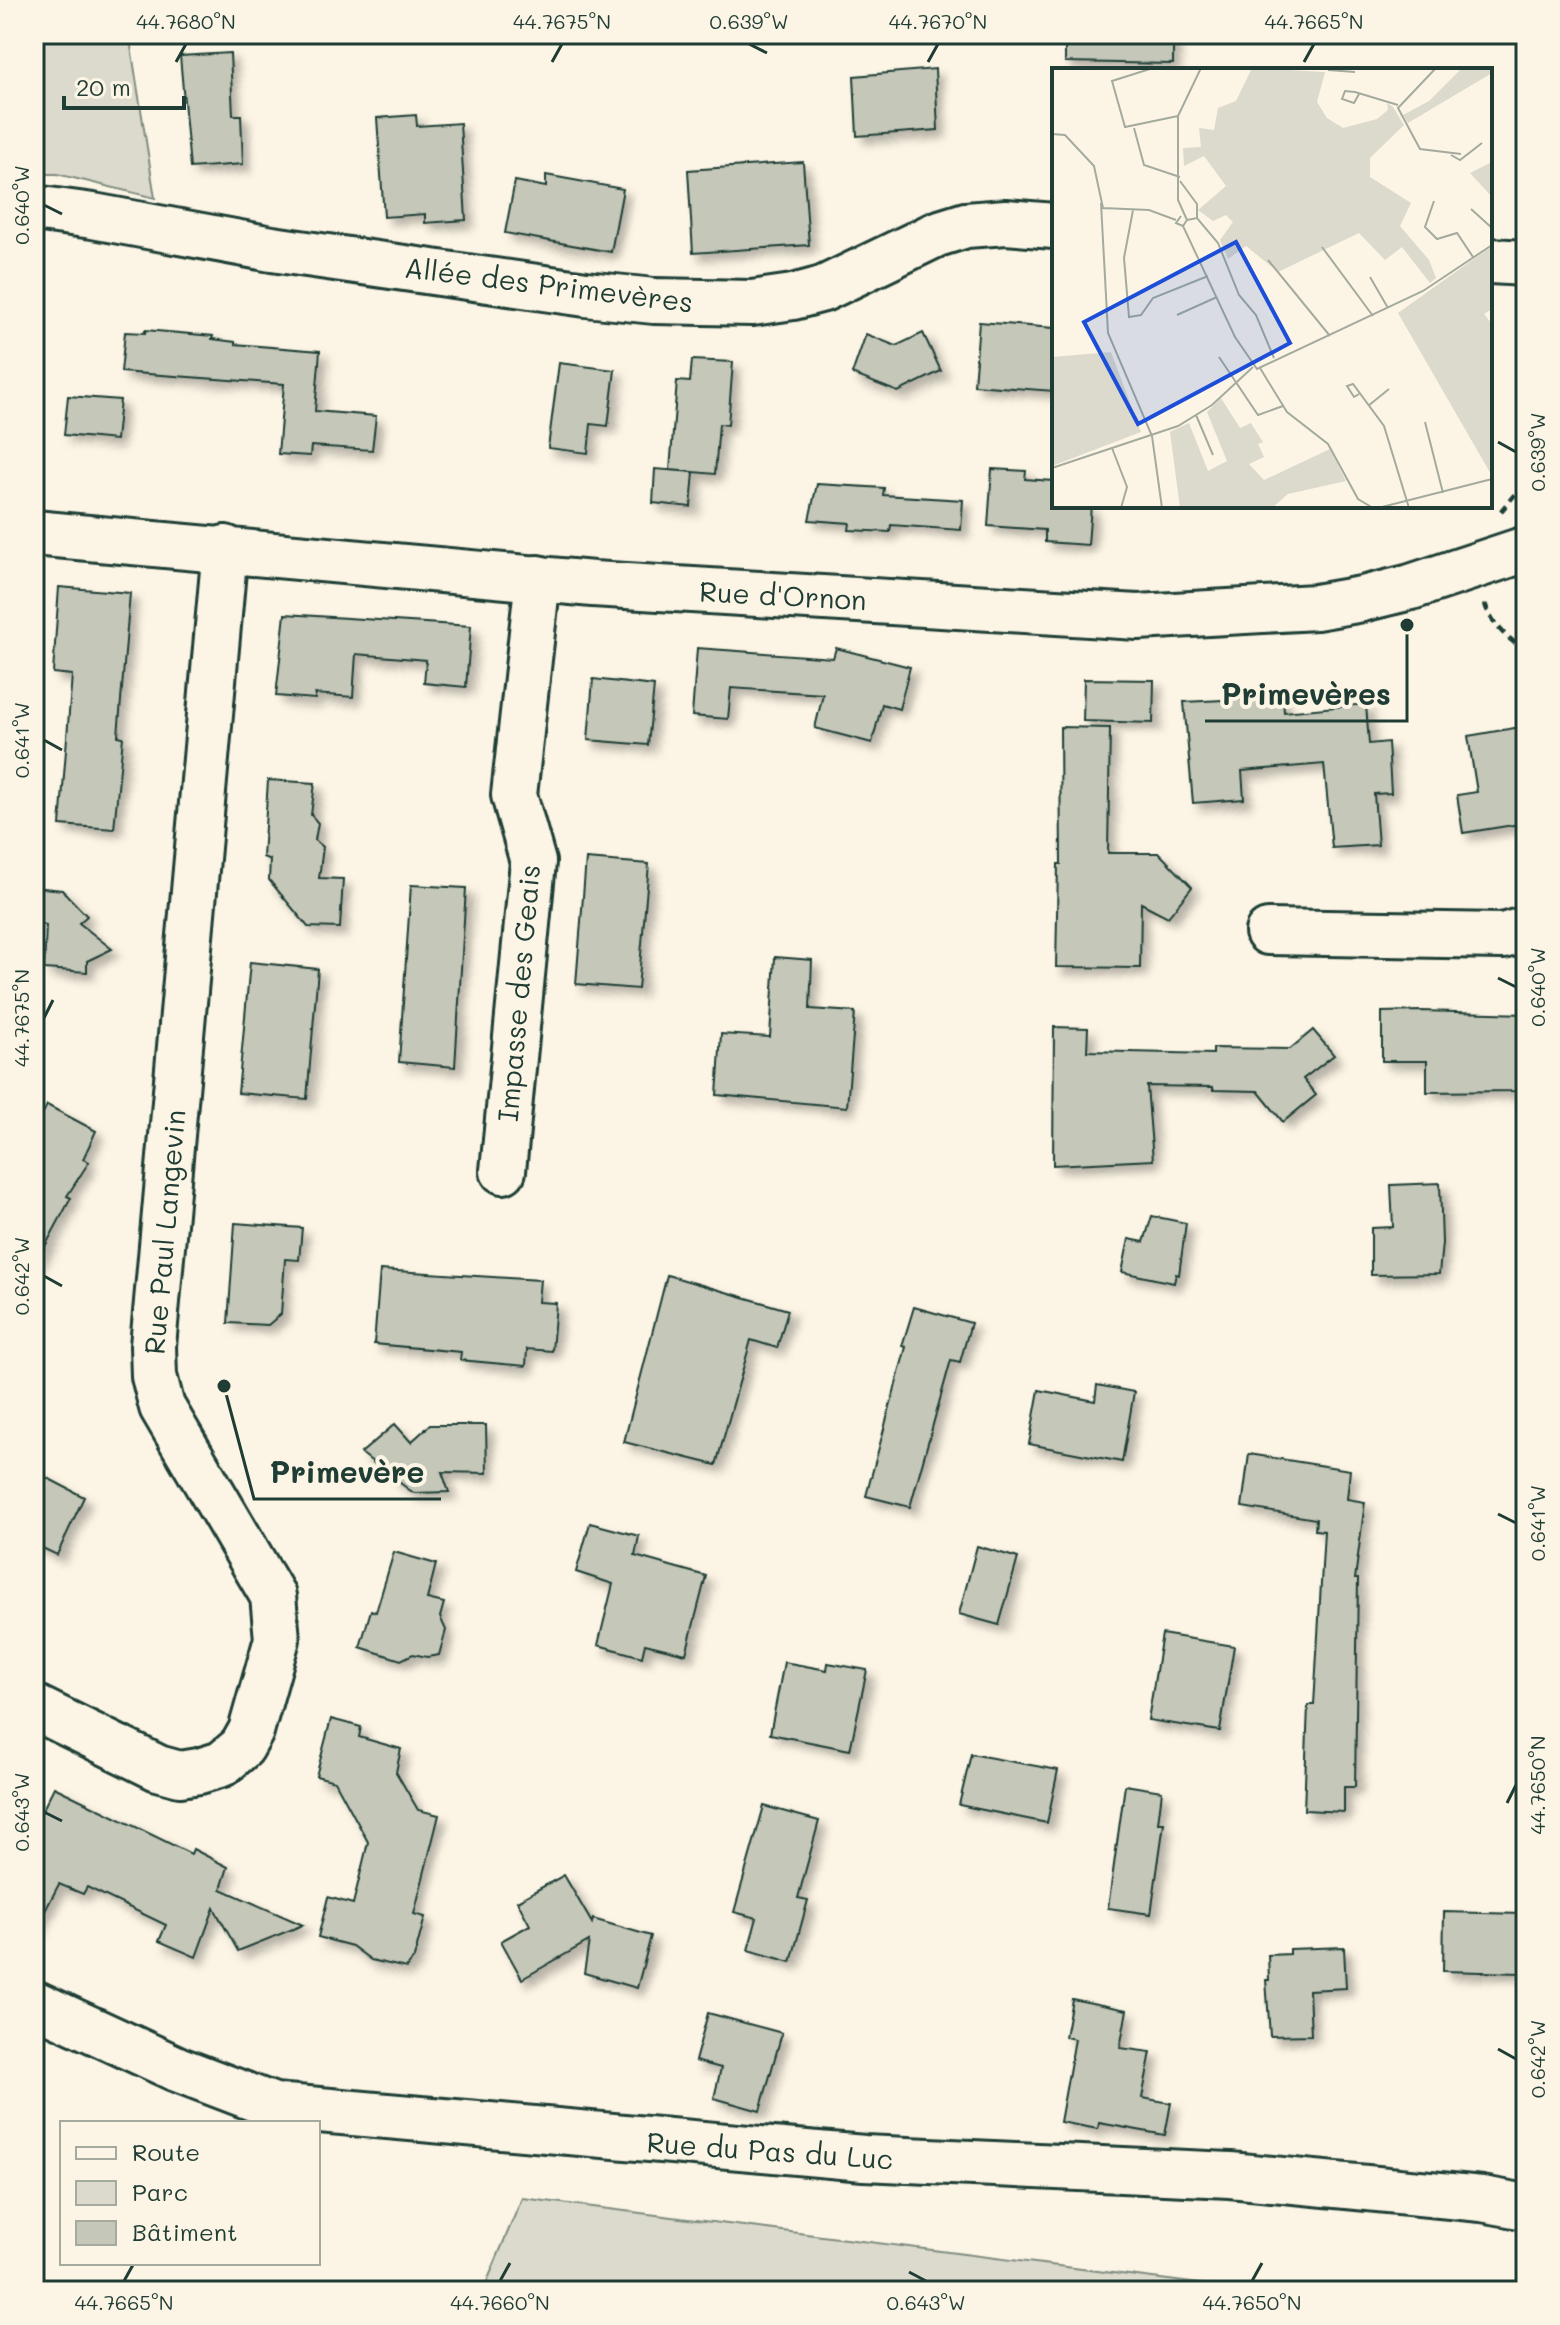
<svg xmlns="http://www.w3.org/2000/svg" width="1560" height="2325" viewBox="0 0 1560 2325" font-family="Mali,sans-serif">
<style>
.green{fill:#dcdacc;stroke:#7e8c80;stroke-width:2}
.building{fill:#c5c7b9;stroke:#1f3d34;stroke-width:2;filter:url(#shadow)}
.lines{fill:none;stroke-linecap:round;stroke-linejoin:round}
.minor-casing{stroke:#1f3d34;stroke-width:50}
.tertiary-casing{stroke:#1f3d34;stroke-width:50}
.path{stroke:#1f3d34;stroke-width:5;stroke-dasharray:8 6;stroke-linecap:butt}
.minor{stroke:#fcf5e5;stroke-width:44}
.tertiary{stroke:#fcf5e5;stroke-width:44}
.ticks{fill:none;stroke:#1f3d34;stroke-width:3}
.labels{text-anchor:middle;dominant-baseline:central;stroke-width:8;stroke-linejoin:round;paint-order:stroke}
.street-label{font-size:28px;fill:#1f3d34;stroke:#fcf5e5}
.inset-road{fill:none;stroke:#a4ab9e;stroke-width:2}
.view{fill:#1d4ed8;fill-opacity:0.15;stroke:#1d4ed8;stroke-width:4}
.inset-edge{fill:none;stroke:#1f3d34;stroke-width:4}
.leader{fill:none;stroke:#1f3d34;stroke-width:3}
.callout-dot{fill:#1f3d34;stroke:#fcf5e5;stroke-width:3}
.callout-label{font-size:30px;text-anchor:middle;font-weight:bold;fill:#1f3d34;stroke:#fcf5e5;stroke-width:8;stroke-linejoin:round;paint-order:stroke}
.neatline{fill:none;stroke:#1f3d34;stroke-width:3}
.ticks-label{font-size:20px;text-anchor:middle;fill:#1f3d34}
</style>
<defs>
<filter id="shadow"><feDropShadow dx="7" dy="7" stdDeviation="4" flood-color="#0004"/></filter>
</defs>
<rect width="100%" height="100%" fill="#fcf5e5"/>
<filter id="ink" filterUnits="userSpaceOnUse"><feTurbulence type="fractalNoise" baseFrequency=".0125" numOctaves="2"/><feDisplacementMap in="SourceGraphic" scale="16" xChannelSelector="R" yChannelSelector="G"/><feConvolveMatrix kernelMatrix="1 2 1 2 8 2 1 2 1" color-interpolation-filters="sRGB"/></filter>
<g filter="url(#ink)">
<g class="green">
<polygon points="34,34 129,34 155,198 57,174 34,174"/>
<polygon points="522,2198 1255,2291 483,2291"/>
</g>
<g class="building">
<polygon points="1065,34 1173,34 1173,64 1065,62"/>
<polygon points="230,53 233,115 241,115 243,164 190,168 180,56"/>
<polygon points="935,69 938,130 857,136 854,76"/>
<polygon points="416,115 417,126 460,123 466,220 425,223 425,214 384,217 377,118"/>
<polygon points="803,162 809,245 693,253 688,170"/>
<polygon points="546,175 623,189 611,252 505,233 515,181 546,187"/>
<polygon points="979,322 1054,328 1054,391 974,385"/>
<polygon points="145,330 213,336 212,339 235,342 235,344 320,351 315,411 376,416 372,450 311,446 310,456 278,454 284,384 121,372 125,332 145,333"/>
<polygon points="923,333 941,371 898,392 852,374 866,334 896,346"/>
<polygon points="692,360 733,362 728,425 719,424 715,474 694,472 691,507 653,503 655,469 693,472 670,470 677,381 690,382"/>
<polygon points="559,363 615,370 608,426 591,424 588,453 548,448"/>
<polygon points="68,396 120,400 116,440 64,435"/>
<polygon points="992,469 1026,471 1025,479 1054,481 1054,506 1091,506 1088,545 1045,542 1045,530 988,526"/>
<polygon points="817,484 884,488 883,495 963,500 961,530 891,525 890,532 849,530 850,523 809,520"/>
<polygon points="59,587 130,593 118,736 123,737 114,829 60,825 72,675 53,673"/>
<polygon points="285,614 471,626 466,687 424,683 426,660 356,654 353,697 315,694 315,699 276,696"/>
<polygon points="697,648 833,658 836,648 910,667 899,709 882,704 872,743 815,728 823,694 731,688 728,719 692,716"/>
<polygon points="593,679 654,686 648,745 588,740"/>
<polygon points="1084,679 1154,680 1153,723 1083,721"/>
<polygon points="1283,697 1284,712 1366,704 1369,744 1388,742 1391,793 1374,794 1378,845 1332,848 1324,764 1242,771 1244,799 1193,803 1184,702"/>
<polygon points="1526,726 1526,823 1463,833 1457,795 1477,792 1468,736"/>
<polygon points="1060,727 1110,728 1108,853 1159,853 1192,887 1168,917 1141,903 1140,968 1056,967 1058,864 1061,864"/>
<polygon points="268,780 315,783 311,815 318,823 315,840 323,847 319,878 343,879 340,928 308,927 269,880 270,860 263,857"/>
<polygon points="586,859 649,864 638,989 576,984"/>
<polygon points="411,885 466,888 455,1067 399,1062"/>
<polygon points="34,887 62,890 87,916 79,923 112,949 87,961 87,972 44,969 46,925 34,924"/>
<polygon points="775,957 812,960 810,1009 855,1012 847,1107 717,1095 721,1034 770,1037"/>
<polygon points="250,962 318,969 307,1099 238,1093"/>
<polygon points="1421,1011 1526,1014 1526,1089 1516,1089 1516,1091 1427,1092 1427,1061 1382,1061 1382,1012"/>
<polygon points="1054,1027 1088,1028 1087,1051 1213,1054 1213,1048 1290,1049 1313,1030 1334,1055 1303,1079 1316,1095 1283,1122 1258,1091 1213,1090 1213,1087 1147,1086 1153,1160 1053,1165"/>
<polygon points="47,1105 96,1131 83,1159 89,1162 67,1196 71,1198 34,1267 34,1131"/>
<polygon points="1440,1183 1442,1243 1439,1274 1371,1275 1371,1228 1393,1227 1391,1185"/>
<polygon points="1152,1216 1186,1223 1179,1275 1176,1274 1174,1283 1122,1272 1129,1239 1144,1242"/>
<polygon points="235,1223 302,1228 299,1260 285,1259 281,1314 268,1325 228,1323"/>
<polygon points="380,1270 540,1280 538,1302 556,1303 552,1351 527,1349 526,1366 460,1360 461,1352 374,1344"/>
<polygon points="667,1275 788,1310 777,1348 751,1340 716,1465 624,1442"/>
<polygon points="914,1307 971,1323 960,1362 951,1360 910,1507 866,1496 906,1347 902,1346"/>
<polygon points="1097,1385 1134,1392 1122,1462 1029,1444 1039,1390 1095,1401"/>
<polygon points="395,1424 411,1442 430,1425 486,1425 487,1473 442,1472 449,1492 414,1493 408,1489 361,1453"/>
<polygon points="1249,1454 1350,1470 1347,1499 1365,1502 1355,1579 1358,1579 1355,1787 1344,1787 1344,1812 1304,1810 1308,1705 1314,1705 1324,1531 1315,1530 1316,1519 1242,1507"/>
<polygon points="34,1471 84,1497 57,1555 34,1544"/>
<polygon points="590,1523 639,1536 635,1556 706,1576 686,1654 645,1644 642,1657 598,1645 613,1584 576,1572"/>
<polygon points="977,1546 1018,1558 999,1625 959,1614"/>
<polygon points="394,1552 436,1564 427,1599 444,1603 440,1617 446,1630 439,1655 427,1657 413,1654 401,1660 360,1647 371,1610 376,1612"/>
<polygon points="1162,1634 1234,1646 1220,1731 1148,1720"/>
<polygon points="784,1662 827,1670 828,1663 867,1670 850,1750 770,1734"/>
<polygon points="331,1719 361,1727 359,1737 401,1749 396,1772 418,1810 439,1815 414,1914 425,1917 414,1958 406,1968 371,1960 352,1946 318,1937 328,1897 353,1904 368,1842 335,1781 316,1776"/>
<polygon points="971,1754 1058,1770 1047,1823 959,1805"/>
<polygon points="1125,1785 1162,1791 1158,1823 1164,1823 1151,1914 1108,1908"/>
<polygon points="54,1787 191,1854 193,1849 228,1867 221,1889 303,1925 238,1951 214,1908 196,1957 159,1941 166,1925 87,1887 83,1894 59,1884 34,1932 34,1827"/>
<polygon points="764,1806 819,1821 798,1898 808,1900 791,1962 748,1950 757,1918 734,1912"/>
<polygon points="564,1875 592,1923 593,1919 651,1936 637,1988 584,1973 589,1941 522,1979 501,1941 530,1925 517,1901"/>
<polygon points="1444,1912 1523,1914 1521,1973 1443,1971"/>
<polygon points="1344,1947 1346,1988 1309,1990 1311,2035 1270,2036 1266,1980 1269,1980 1268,1955 1290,1954 1290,1949"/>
<polygon points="1072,1999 1127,2010 1120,2048 1151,2052 1142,2098 1171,2103 1165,2135 1099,2123 1098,2129 1060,2122 1075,2039 1065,2037"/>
<polygon points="708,2013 782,2033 760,2111 714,2098 721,2068 695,2061"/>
</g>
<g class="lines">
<defs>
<g id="minor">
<polyline points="34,208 93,216 272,249 586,294 654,301 752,303 793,297 823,289 937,234 966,225 1006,222 1054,226"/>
<polyline points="1490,261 1526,263"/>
<polyline points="1268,932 1503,936 1526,929"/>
<polyline points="503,1171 533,862 514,795 538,578"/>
<polyline points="34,1707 158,1768 180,1774 199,1771 222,1764 242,1747 251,1731 277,1639 273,1596 162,1407 154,1376 153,1346 225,548"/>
<polyline points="34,2003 177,2069 274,2106 864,2158 1230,2175 1482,2199 1526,2207"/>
</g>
<polyline id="tertiary" points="34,533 593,584 1138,617 1316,607 1362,599 1411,587 1526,549"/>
</defs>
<use href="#minor" class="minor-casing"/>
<use href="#tertiary" class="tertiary-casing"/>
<g class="path">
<polyline points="1501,511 1526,481"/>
<path d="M1485,604C1493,626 1507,638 1526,651"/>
</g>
<use href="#minor" class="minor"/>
<use href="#tertiary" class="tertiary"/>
</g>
</g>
<path class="ticks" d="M749,44L767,53M176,62L186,44M552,62L562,44M928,62L938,44M1304,62L1314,44M44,205L62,214M1498,442L1516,452M44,740L62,750M1498,978L1516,987M44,1018L53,1000M44,1276L62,1286M1498,1514L1516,1523M1507,1803L1516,1785M44,1812L62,1821M1498,2049L1516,2059M909,2272L926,2281M124,2281L134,2263M500,2281L510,2263M1252,2281L1262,2263"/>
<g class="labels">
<g class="street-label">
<text transform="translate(549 284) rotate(7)">Allée des Primevères</text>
<text transform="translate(783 595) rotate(3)">Rue d'Ornon</text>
<text transform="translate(518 993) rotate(-85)">Impasse des Geais</text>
<text transform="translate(164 1232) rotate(-85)">Rue Paul Langevin</text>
<text transform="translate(770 2150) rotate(4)">Rue du Pas du Luc</text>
</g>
</g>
<g transform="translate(1052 68)">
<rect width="440" height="440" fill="#fcf5e5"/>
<path d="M200,0L273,4L265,34L275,50L291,60L325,51L336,42L335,35L341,39L352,57L318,90V109L359,135L348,158L377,192L384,210L378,215L350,179L333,192L307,165L226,204L194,178L176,191L168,172L181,154L174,147L161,153L146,142L174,118L152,88L132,98L131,80L149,79L147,60L162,62L166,40L184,33ZM410,0H440V5L356,55L351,47L377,33ZM440,94V129L418,105ZM440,178V241L432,246L440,256V408L346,245ZM59,284L89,364L0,398V289ZM169,330L188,360L199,355L211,374L206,376L212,389L197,396L212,412L278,381L294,413L236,426L220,440H128L118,364L137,355L156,403L175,393L155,344Z" fill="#dcdacc"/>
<path class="inset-road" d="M101,0L60,13L73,59L126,48M384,0L346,40L368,81L409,86M276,2L303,4M307,26L302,35L290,31L293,23L303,24L346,37M82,60L92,97L128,109M0,66L13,67L42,98L51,140L97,142L124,152M399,87L408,92L430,75M128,113L145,136V150M382,133L373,159L385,171L405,165L421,189M49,135L56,265L100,368L110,440M419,141L440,160M81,142L72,190L77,249L89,247L101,230L156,208M129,148L124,155L131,158L183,269L205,301L371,223L440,177M135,152L145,150L166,175L187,227L204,247L222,290M131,158L135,152L126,132V48L149,0M270,179L321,248M216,192L278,268M318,209L336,240M125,247L165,229M167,289L206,347L231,338M208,300L235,344L276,376L306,431L321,440M307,326L302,329L295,318L301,316L332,358L357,440M316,338L337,321M144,347L161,387M373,354L391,425M60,380L75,419L69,440M0,400L126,358L160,337L201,299M326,440L440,411"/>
<path class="view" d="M184,174L238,275L86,356L32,254Z"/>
<rect width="440" height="440" class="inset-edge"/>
</g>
<path class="leader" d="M1407 625L1407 721H1205M224 1386L254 1499H441"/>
<g class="callout-dot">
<circle cx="1407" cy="625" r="8"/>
<circle cx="224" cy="1386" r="8"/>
</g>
<g class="callout-label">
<text x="1306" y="705">Primevères</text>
<text x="347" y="1483">Primevère</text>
</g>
<rect width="1560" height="2325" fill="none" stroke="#fcf5e5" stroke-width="88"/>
<rect x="60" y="2121" width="260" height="144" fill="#fcf5e5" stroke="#a4ab9e" stroke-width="2"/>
<rect x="76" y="2147" width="40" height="12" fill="#fcf5e5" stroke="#a4ab9e" stroke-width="2"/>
<text x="132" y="2161" font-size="24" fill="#1f3d34">Route</text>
<rect x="76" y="2181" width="40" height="24" fill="#dcdacc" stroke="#a4ab9e" stroke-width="2"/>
<text x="132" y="2201" font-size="24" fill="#1f3d34">Parc</text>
<rect x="76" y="2221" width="40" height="24" fill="#c5c7b9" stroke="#a4ab9e" stroke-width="2"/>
<text x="132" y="2241" font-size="24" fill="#1f3d34">Bâtiment</text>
<path d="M64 96v12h120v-12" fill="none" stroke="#1f3d34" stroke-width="4"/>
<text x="76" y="96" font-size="24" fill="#1f3d34" stroke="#fcf5e5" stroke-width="6" paint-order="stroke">20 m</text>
<rect x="44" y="44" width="1472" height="2237" class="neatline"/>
<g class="ticks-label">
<text x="186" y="29">44.7680°N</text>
<text x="562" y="29">44.7675°N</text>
<text x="749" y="29">0.639°W</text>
<text x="938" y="29">44.7670°N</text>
<text x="1314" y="29">44.7665°N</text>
<text transform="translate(22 205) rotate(-90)" y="7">0.640°W</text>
<text transform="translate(1538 452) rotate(-90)" y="7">0.639°W</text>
<text transform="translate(22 740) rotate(-90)" y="7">0.641°W</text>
<text transform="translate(1538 987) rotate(-90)" y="7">0.640°W</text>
<text transform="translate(22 1018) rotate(-90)" y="7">44.7675°N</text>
<text transform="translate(22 1276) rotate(-90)" y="7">0.642°W</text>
<text transform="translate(1538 1523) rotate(-90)" y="7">0.641°W</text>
<text transform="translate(1538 1785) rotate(-90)" y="7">44.7650°N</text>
<text transform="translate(22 1812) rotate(-90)" y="7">0.643°W</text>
<text transform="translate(1538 2059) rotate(-90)" y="7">0.642°W</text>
<text x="124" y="2310">44.7665°N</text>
<text x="500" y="2310">44.7660°N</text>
<text x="926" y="2310">0.643°W</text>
<text x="1252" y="2310">44.7650°N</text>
</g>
</svg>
